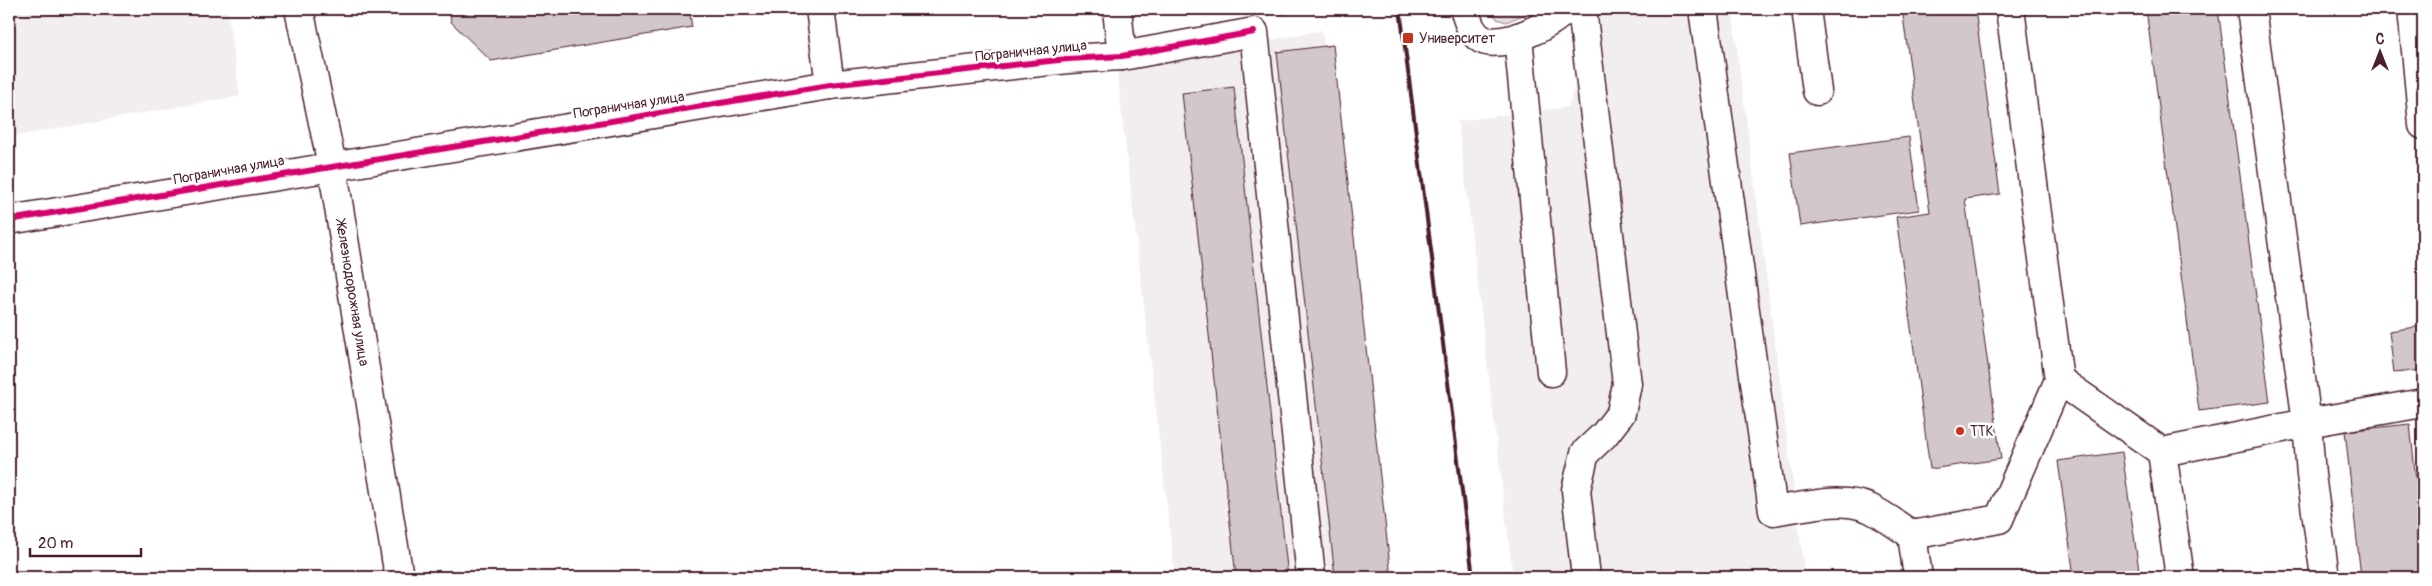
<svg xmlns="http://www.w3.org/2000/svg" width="2432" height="586" viewBox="0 0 2432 586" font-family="Pangolin,sans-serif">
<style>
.built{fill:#f2eeef}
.green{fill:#e5dee0;stroke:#987e86}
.building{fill:#d2c7cb;stroke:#4a1f2b}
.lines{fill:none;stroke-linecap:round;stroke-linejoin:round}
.minor-casing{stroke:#4a1f2b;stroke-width:31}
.major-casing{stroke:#4a1f2b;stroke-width:31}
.path{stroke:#4a1f2b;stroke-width:3;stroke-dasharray:5 4;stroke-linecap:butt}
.minor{stroke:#fff;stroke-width:28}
.major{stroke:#fff;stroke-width:28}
.rail{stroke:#4a1f2b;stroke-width:4}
.cycleway-casing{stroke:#fff;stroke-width:9}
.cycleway{stroke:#d6006c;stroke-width:6}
.poi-dot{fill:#c8321e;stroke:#fff;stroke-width:2}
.labels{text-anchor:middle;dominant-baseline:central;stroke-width:5;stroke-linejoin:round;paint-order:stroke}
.poi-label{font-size:14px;fill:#4a1f2b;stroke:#fff;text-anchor:start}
.street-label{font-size:14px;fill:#4a1f2b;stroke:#fff}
</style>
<rect width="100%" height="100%" fill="#fff"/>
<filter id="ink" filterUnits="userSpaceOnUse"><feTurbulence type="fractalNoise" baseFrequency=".02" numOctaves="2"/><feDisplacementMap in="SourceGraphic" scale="10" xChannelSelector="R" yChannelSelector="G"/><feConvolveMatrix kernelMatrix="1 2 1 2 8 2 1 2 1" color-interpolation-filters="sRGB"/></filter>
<g filter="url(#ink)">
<g class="built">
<polygon points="9,9 227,9 240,96 9,137"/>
<polygon points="1600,9 1732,9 1805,577 1513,577 1458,121 1568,107"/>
<polygon points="1322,30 1385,577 1175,577 1117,71"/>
</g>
<polygon class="green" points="1491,9 1538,9 1506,22 1497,19"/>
<g class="building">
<polygon points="449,9 689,9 692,27 491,61 451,22"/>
<polygon points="1902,9 1975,9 2000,194 1965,199 2001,459 1930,469 1896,217 1930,212"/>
<polygon points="2146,9 2218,9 2270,402 2199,411"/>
<polygon points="1333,45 1391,577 1335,577 1277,52"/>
<polygon points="1234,87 1288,577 1236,577 1182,93"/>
<polygon points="1909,137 1919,210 1800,226 1790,153"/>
<polygon points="2423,326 2423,370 2394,373 2389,331"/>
<polygon points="2410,424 2423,547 2423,577 2361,577 2345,431"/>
<polygon points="2122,452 2140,577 2074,577 2058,461"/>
</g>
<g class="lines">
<defs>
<g id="minor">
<polyline points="820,9 830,85"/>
<polyline points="1117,9 1122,56"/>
<path d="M1464,9C1468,20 1470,32 1481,39C1501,50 1553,25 1565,9"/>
<polyline points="1582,9 1627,384 1621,413 1604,435 1585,453 1576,490 1586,577"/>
<path d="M1703,9L1773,511C1803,507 1839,496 1869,508C1884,515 1898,526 1912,535"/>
<polyline points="1806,9 1817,91"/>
<polyline points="2412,9 2423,125"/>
<polyline points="1518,37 1551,372"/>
<polyline points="9,220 830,85 1068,59 1122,56 1254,32 1311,577"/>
<polyline points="2059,380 2162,452 2307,423 2251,9"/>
<polyline points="2162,452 2180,577"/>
<polyline points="1918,577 1912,535 1999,519 2059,380 2010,9"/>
<polyline points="2325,577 2311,475 2307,423 2423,403"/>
</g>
<g id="major">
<path id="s1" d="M299,9L332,165L399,577"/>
</g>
</defs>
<use href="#minor" class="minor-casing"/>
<use href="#major" class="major-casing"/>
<polyline class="path" points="1281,14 1288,9"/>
<use href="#minor" class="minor"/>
<use href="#major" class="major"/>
<polyline class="rail" points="1400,9 1473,577"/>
<defs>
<polyline id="cycleway" points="9,220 830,85 1068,59 1122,56 1254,32"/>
</defs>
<use href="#cycleway" class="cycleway-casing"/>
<use href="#cycleway" class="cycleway"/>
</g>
</g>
<g class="poi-dot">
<rect x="1402" y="32" width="12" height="12" rx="2.5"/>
<circle cx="1960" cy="431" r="5"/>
</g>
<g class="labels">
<g class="poi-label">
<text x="1419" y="38">Университет</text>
<text x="1970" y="431">ТТК</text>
</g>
<g class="street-label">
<text transform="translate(1031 51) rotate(-6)">Пограничная улица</text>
<text transform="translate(629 105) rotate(-9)">Пограничная улица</text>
<text transform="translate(229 170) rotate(-10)">Пограничная улица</text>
<text stroke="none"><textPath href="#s1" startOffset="289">Железнодорожная улица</textPath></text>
</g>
</g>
<rect width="2432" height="586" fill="none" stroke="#fff" stroke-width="30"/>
<rect x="15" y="15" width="2402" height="556" fill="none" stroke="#4a1f2b" stroke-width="2" filter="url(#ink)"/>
<g transform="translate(2380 52)" stroke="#ffffff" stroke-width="4" paint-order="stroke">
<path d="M0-4L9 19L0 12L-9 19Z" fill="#4a1f2b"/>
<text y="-8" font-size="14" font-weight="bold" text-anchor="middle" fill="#4a1f2b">С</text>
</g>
<path d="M30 548v8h111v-8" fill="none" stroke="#4a1f2b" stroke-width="2.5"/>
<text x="38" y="548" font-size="15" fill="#4a1f2b" stroke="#ffffff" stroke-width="4" paint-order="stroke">20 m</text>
</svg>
